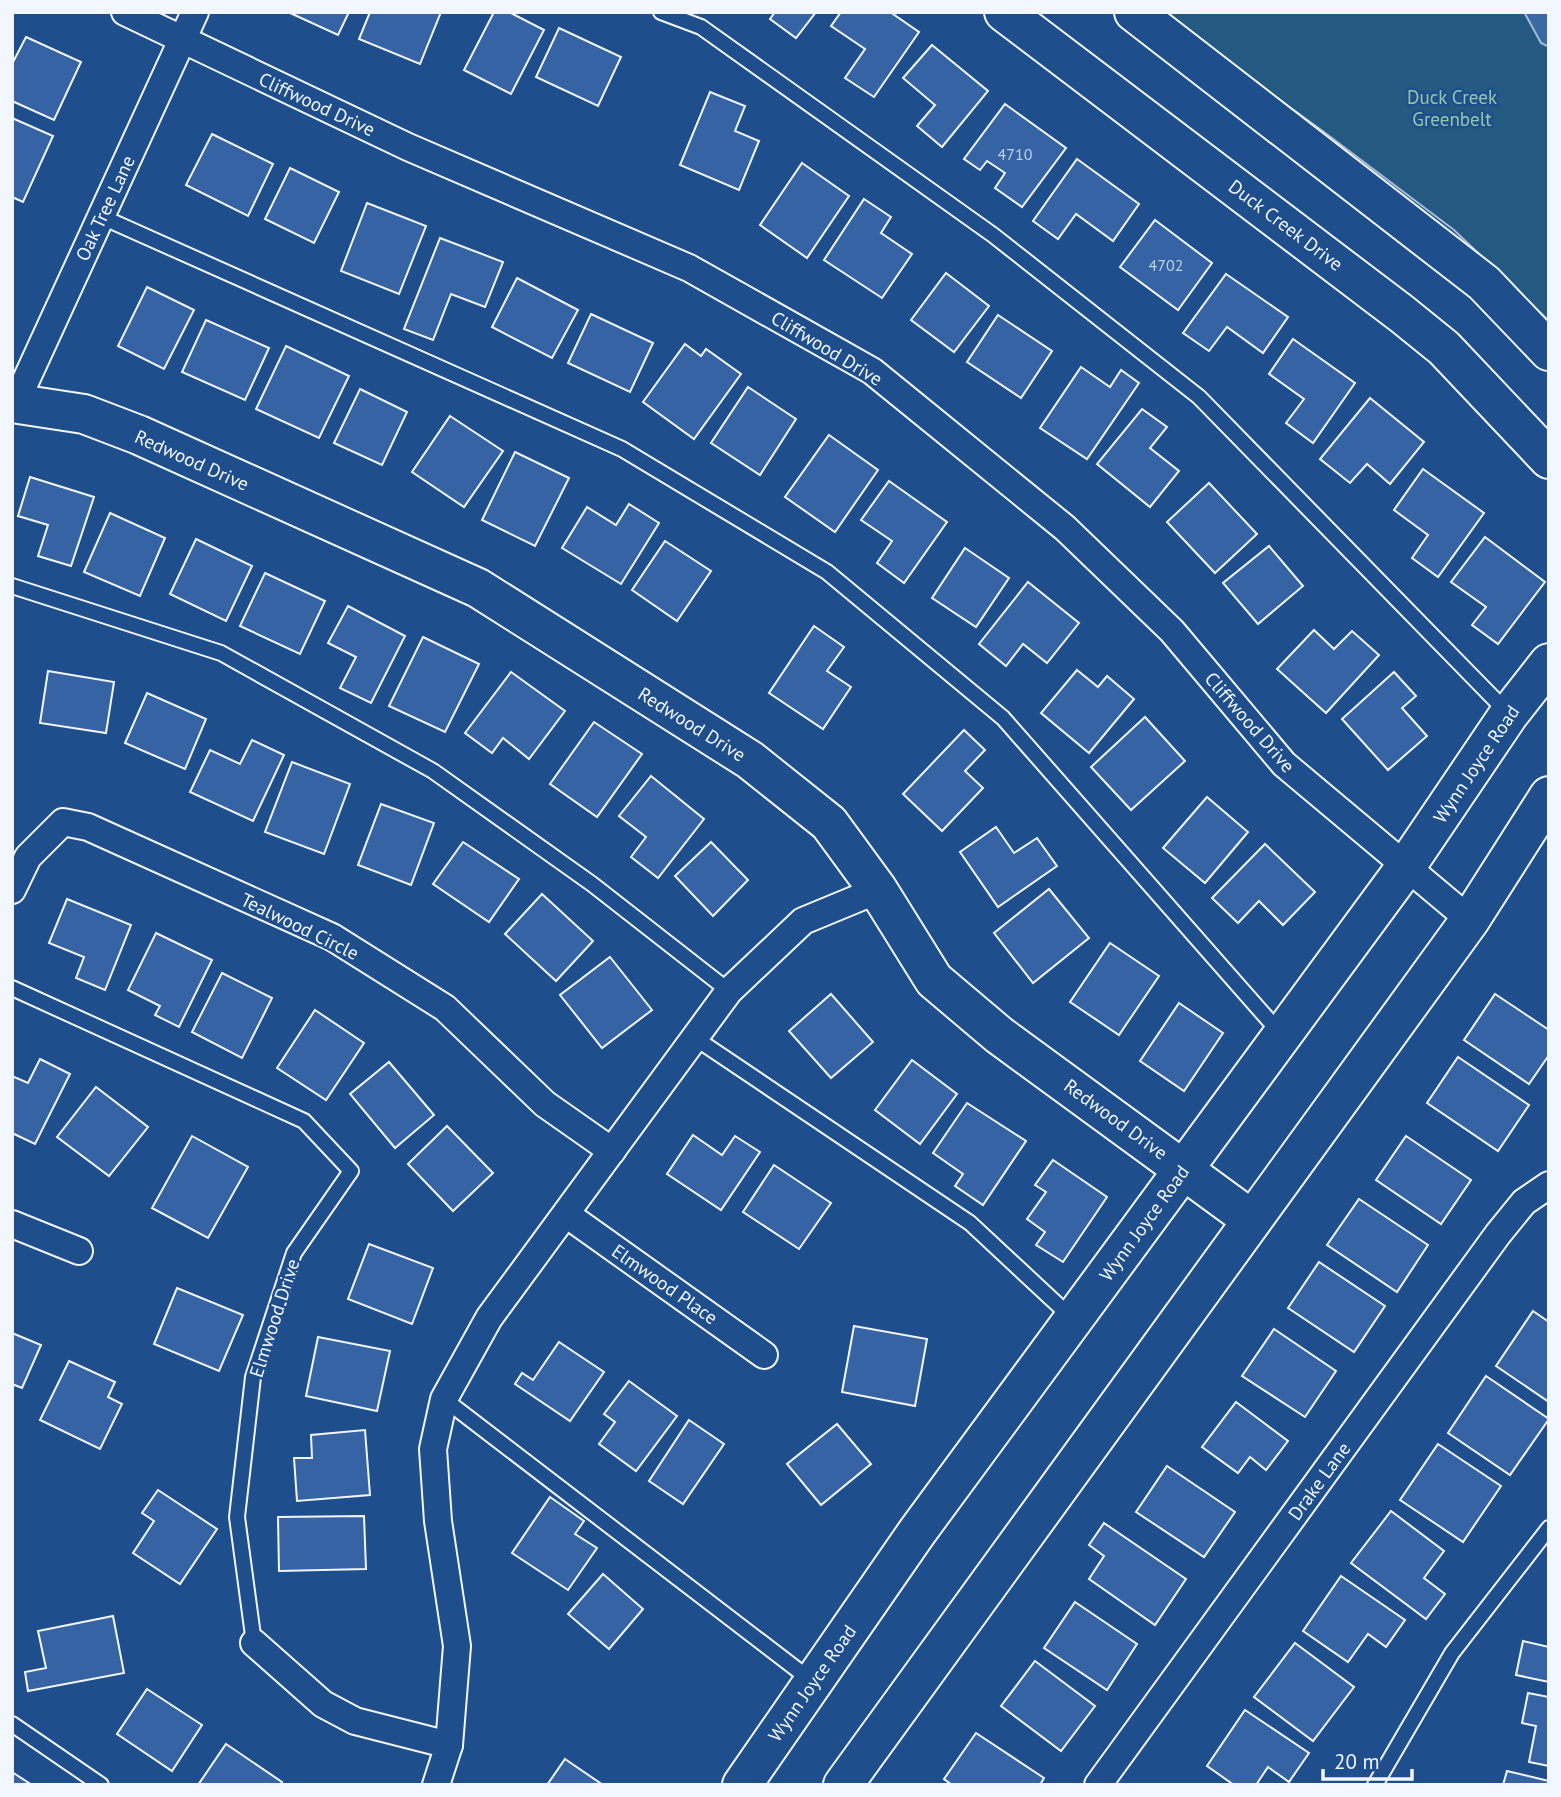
<svg xmlns="http://www.w3.org/2000/svg" width="1561" height="1797" viewBox="0 0 1561 1797" font-family="'PT Sans',sans-serif">
<style>
.green{fill:#245a82;stroke:#a8bbd7;stroke-width:2}
.water{fill:#3b69a3;stroke:#a8bbd7;stroke-width:2}
.building{fill:#3563a3;stroke:#f2f6ff;stroke-width:2}
.lines{fill:none;stroke-linecap:round;stroke-linejoin:round}
.lane-casing{stroke:#f2f6ff;stroke-width:18}
.street-casing{stroke:#f2f6ff;stroke-width:30}
.secondary-casing{stroke:#f2f6ff;stroke-width:42}
.lane{stroke:#1f4e8c;stroke-width:14}
.street{stroke:#1f4e8c;stroke-width:26}
.secondary{stroke:#1f4e8c;stroke-width:38}
.labels{text-anchor:middle;dominant-baseline:central;stroke-width:5;stroke-linejoin:round;paint-order:stroke}
.number-label{font-size:16px;fill:#c3d1e8}
.park-label{font-size:19px;fill:#97c8a6;stroke:#1f4e8c}
.street-label{font-size:19px;fill:#f2f6ff;stroke:#1f4e8c}
</style>
<rect width="100%" height="100%" fill="#1f4e8c"/>
<polygon class="green" points="1158,12 1549,12 1549,321 1454,230 1324,132"/>
<polygon class="water" points="1524,12 1549,12 1549,47 1541,43"/>
<g class="building">
<polygon points="288,12 349,12 338,35"/>
<polygon points="370,12 441,12 420,64 359,39"/>
<polygon points="494,12 509,12 544,30 511,94 464,70"/>
<polygon points="775,12 816,12 796,38 770,19"/>
<polygon points="841,12 890,12 919,32 874,97 845,78 865,49 831,26"/>
<polygon points="559,28 621,57 598,106 536,77"/>
<polygon points="26,37 81,62 54,120 12,101 12,64"/>
<polygon points="932,45 988,91 942,147 917,126 935,105 903,78"/>
<polygon points="710,92 745,106 735,131 759,141 739,190 680,165"/>
<polygon points="1005,104 1066,148 1022,207 995,188 1005,173 987,161 980,170 964,159"/>
<polygon points="12,118 53,136 23,202 12,197"/>
<polygon points="212,134 273,164 248,216 186,185"/>
<polygon points="1077,159 1139,204 1113,241 1076,214 1058,239 1033,221"/>
<polygon points="802,163 849,196 807,258 760,225"/>
<polygon points="290,168 339,192 314,243 265,219"/>
<polygon points="864,199 891,217 881,233 912,254 882,298 824,260"/>
<polygon points="367,203 426,226 399,294 341,271"/>
<polygon points="1155,220 1212,263 1178,310 1120,267"/>
<polygon points="440,238 503,262 485,307 451,294 433,340 404,329"/>
<polygon points="946,273 989,306 954,352 911,320"/>
<polygon points="1226,274 1288,317 1263,353 1227,327 1209,351 1183,333"/>
<polygon points="517,278 578,310 552,358 492,327"/>
<polygon points="147,287 194,310 164,369 118,346"/>
<polygon points="591,314 653,343 630,392 568,363"/>
<polygon points="998,315 1052,351 1021,398 967,362"/>
<polygon points="206,320 269,348 245,400 182,372"/>
<polygon points="1293,339 1355,383 1313,443 1286,423 1304,399 1269,374"/>
<polygon points="685,344 701,356 706,349 741,374 694,439 643,402"/>
<polygon points="286,346 349,376 319,438 256,409"/>
<polygon points="1081,367 1110,387 1121,370 1139,383 1087,459 1040,428"/>
<polygon points="748,387 796,419 760,475 711,443"/>
<polygon points="360,389 407,412 382,465 334,443"/>
<polygon points="1370,398 1424,442 1390,484 1367,464 1350,483 1320,459"/>
<polygon points="1142,409 1167,427 1150,448 1179,471 1150,507 1097,464"/>
<polygon points="450,416 503,451 464,507 412,472"/>
<polygon points="829,435 878,470 835,532 785,497"/>
<polygon points="515,452 569,478 535,546 482,520"/>
<polygon points="1423,469 1484,513 1438,577 1412,558 1428,535 1394,510"/>
<polygon points="30,477 94,497 71,566 38,556 48,525 18,516"/>
<polygon points="889,481 947,522 904,583 877,563 892,541 861,520"/>
<polygon points="1209,483 1257,534 1215,573 1167,522"/>
<polygon points="629,504 659,523 621,584 562,548 587,507 616,525"/>
<polygon points="110,513 165,538 140,596 84,572"/>
<polygon points="1485,537 1545,582 1498,644 1472,625 1486,607 1451,582"/>
<polygon points="196,539 252,566 226,621 170,594"/>
<polygon points="665,541 711,571 677,621 632,590"/>
<polygon points="1269,546 1303,586 1258,624 1223,583"/>
<polygon points="965,548 1009,578 976,627 932,598"/>
<polygon points="265,573 325,601 300,654 240,626"/>
<polygon points="1028,582 1079,623 1047,663 1023,644 1006,666 979,644"/>
<polygon points="348,606 405,636 371,703 340,688 356,657 328,643"/>
<polygon points="814,626 844,647 827,671 851,687 823,729 769,693"/>
<polygon points="1314,630 1334,649 1352,631 1379,655 1326,713 1277,669"/>
<polygon points="423,637 479,664 445,732 389,706"/>
<polygon points="1077,670 1098,687 1107,676 1134,699 1089,753 1041,713"/>
<polygon points="48,671 114,682 106,733 40,723"/>
<polygon points="511,672 565,711 529,759 503,738 492,753 465,733"/>
<polygon points="1394,672 1416,696 1402,708 1427,736 1388,770 1342,719"/>
<polygon points="147,693 206,719 185,769 125,743"/>
<polygon points="1145,717 1185,761 1131,810 1091,767"/>
<polygon points="594,722 642,754 597,817 550,784"/>
<polygon points="964,730 985,750 965,771 983,788 942,831 903,794"/>
<polygon points="252,740 284,755 253,821 190,792 210,750 240,764"/>
<polygon points="292,762 350,784 324,854 265,832"/>
<polygon points="651,776 704,819 658,878 631,857 646,837 619,816"/>
<polygon points="1207,797 1248,832 1205,883 1163,848"/>
<polygon points="381,804 434,823 411,885 358,865"/>
<polygon points="996,827 1014,853 1037,838 1057,866 998,907 960,852"/>
<polygon points="463,842 519,879 489,922 433,884"/>
<polygon points="711,842 748,880 713,916 675,876"/>
<polygon points="1265,844 1315,892 1283,925 1259,901 1238,923 1212,898"/>
<polygon points="1049,889 1089,938 1033,983 994,933"/>
<polygon points="542,894 593,941 556,981 505,934"/>
<polygon points="67,899 131,925 105,990 76,978 84,957 49,943"/>
<polygon points="156,933 212,960 179,1027 155,1015 160,1006 128,990"/>
<polygon points="1110,943 1159,976 1119,1035 1070,1002"/>
<polygon points="610,957 652,1010 602,1048 560,995"/>
<polygon points="222,973 272,998 242,1058 192,1032"/>
<polygon points="831,994 873,1042 831,1078 789,1031"/>
<polygon points="1495,994 1549,1030 1549,1055 1529,1084 1464,1040"/>
<polygon points="1179,1003 1223,1033 1184,1091 1140,1061"/>
<polygon points="315,1010 364,1043 326,1100 277,1068"/>
<polygon points="1458,1057 1529,1105 1498,1151 1427,1103"/>
<polygon points="40,1059 70,1074 35,1144 12,1133 12,1076 28,1083"/>
<polygon points="912,1060 957,1094 920,1144 875,1110"/>
<polygon points="389,1062 434,1115 395,1148 350,1094"/>
<polygon points="96,1087 148,1127 109,1176 57,1137"/>
<polygon points="967,1103 1026,1141 983,1205 955,1186 963,1174 933,1153"/>
<polygon points="447,1126 493,1173 453,1211 408,1164"/>
<polygon points="693,1135 722,1155 735,1136 760,1152 721,1210 667,1174"/>
<polygon points="192,1136 248,1167 208,1238 152,1208"/>
<polygon points="1406,1136 1471,1180 1441,1224 1376,1180"/>
<polygon points="1053,1160 1107,1197 1063,1262 1036,1245 1045,1232 1027,1219 1046,1192 1035,1185"/>
<polygon points="774,1165 831,1203 799,1249 743,1212"/>
<polygon points="1359,1199 1428,1245 1397,1292 1327,1245"/>
<polygon points="369,1244 433,1268 412,1324 348,1299"/>
<polygon points="1319,1262 1385,1306 1354,1352 1288,1308"/>
<polygon points="177,1288 243,1315 219,1371 154,1344"/>
<polygon points="1533,1311 1549,1322 1549,1402 1496,1366"/>
<polygon points="854,1326 927,1339 915,1406 842,1392"/>
<polygon points="1274,1329 1336,1371 1305,1417 1242,1376"/>
<polygon points="12,1333 41,1345 22,1388 12,1384"/>
<polygon points="318,1337 390,1351 377,1411 306,1396"/>
<polygon points="559,1342 604,1372 570,1421 515,1384 522,1373 533,1380"/>
<polygon points="69,1361 115,1382 108,1397 122,1404 100,1449 40,1420"/>
<polygon points="1486,1376 1549,1419 1510,1475 1448,1433"/>
<polygon points="629,1381 677,1416 636,1471 599,1444 615,1422 604,1414"/>
<polygon points="1236,1402 1288,1441 1266,1470 1250,1457 1238,1473 1202,1447"/>
<polygon points="689,1420 724,1444 683,1504 649,1481"/>
<polygon points="837,1424 871,1464 821,1505 787,1464"/>
<polygon points="365,1430 370,1495 297,1501 294,1458 312,1458 311,1435"/>
<polygon points="1438,1444 1501,1486 1463,1542 1400,1500"/>
<polygon points="1167,1466 1235,1512 1204,1557 1136,1512"/>
<polygon points="158,1490 217,1529 180,1584 133,1553 154,1521 142,1513"/>
<polygon points="550,1497 584,1521 575,1534 597,1548 568,1590 512,1553"/>
<polygon points="1391,1511 1444,1551 1424,1578 1445,1594 1426,1619 1351,1563"/>
<polygon points="364,1516 366,1569 279,1571 278,1517"/>
<polygon points="1104,1523 1186,1579 1155,1625 1089,1579 1104,1556 1089,1545"/>
<polygon points="603,1574 643,1609 609,1649 568,1614"/>
<polygon points="1341,1576 1405,1620 1386,1647 1368,1634 1348,1662 1303,1631"/>
<polygon points="1075,1602 1137,1644 1107,1690 1044,1648"/>
<polygon points="113,1616 124,1673 28,1691 25,1672 46,1668 38,1631"/>
<polygon points="1523,1641 1549,1647 1549,1682 1516,1675"/>
<polygon points="1295,1643 1354,1687 1313,1741 1254,1697"/>
<polygon points="1035,1661 1095,1706 1061,1751 1001,1706"/>
<polygon points="147,1689 202,1725 172,1771 117,1734"/>
<polygon points="1528,1693 1549,1697 1549,1766 1529,1762 1536,1726 1522,1723"/>
<polygon points="1245,1710 1309,1753 1289,1782 1268,1767 1256,1785 1234,1785 1207,1766"/>
<polygon points="976,1733 1044,1778 1040,1785 952,1785 944,1779"/>
<polygon points="226,1744 282,1782 280,1785 198,1785"/>
<polygon points="565,1759 603,1785 547,1785"/>
<polygon points="1507,1771 1549,1781 1549,1785 1503,1785"/>
<polygon points="12,1772 32,1785 12,1785"/>
</g>
<g class="lines">
<defs>
<g id="lane">
<polyline points="661,12 701,27 993,235 1199,397 1508,713"/>
<polyline points="102,217 622,449 827,572 1003,718 1281,1034"/>
<polyline points="12,586 221,653 433,771 592,884 729,991"/>
<polyline points="12,988 304,1121 351,1171 294,1253 253,1377 237,1517 254,1643"/>
<polyline points="695,1038 970,1223 1072,1318"/>
<polyline points="444,1399 812,1681"/>
<polyline points="12,1724 101,1785"/>
<polyline points="1375,1785 1452,1653 1549,1528"/>
</g>
<g id="street">
<polyline points="125,12 408,147 689,268 872,371 1065,528 1172,631 1284,764 1470,920"/>
<polyline points="15,404 195,12"/>
<polyline points="12,890 28,857 63,822 88,827 332,937 445,1008 545,1104 612,1151"/>
<polyline points="566,1214 764,1355"/>
<polyline points="12,1224 79,1251"/>
<polyline points="254,1643 323,1704 355,1721 449,1745"/>
<polyline points="436,1785 449,1745 457,1646 438,1521 433,1449 444,1399 489,1318 729,991 803,921 878,890"/>
<polyline points="1098,1785 1498,1234 1524,1202 1549,1185"/>
</g>
<g id="secondary">
<polyline points="1004,12 1402,314 1444,348 1549,459"/>
<polyline points="1134,12 1484,283 1549,351"/>
<polyline points="12,403 84,414 139,435 478,588 750,760 829,823 878,890 934,980 999,1035 1252,1220"/>
<polyline points="742,1785 917,1532 1405,868 1509,714 1549,663"/>
<polyline points="843,1785 1470,920 1549,796"/>
</g>
</defs>
<use href="#lane" class="lane-casing"/>
<use href="#street" class="street-casing"/>
<use href="#secondary" class="secondary-casing"/>
<use href="#lane" class="lane"/>
<use href="#street" class="street"/>
<use href="#secondary" class="secondary"/>
</g>
<g class="labels">
<g class="number-label">
<text x="1015" y="154">4710</text>
<text x="1166" y="265">4702</text>
</g>
<g class="park-label">
<text x="1452" y="97">Duck Creek<tspan x="1452" dy="22">Greenbelt</tspan></text>
</g>
<g class="street-label">
<text transform="translate(317 104) rotate(25)">Cliffwood Drive</text>
<text transform="translate(105 208) rotate(-65)">Oak Tree Lane</text>
<text transform="translate(1286 225) rotate(37)">Duck Creek Drive</text>
<text transform="translate(827 348) rotate(31)">Cliffwood Drive</text>
<text transform="translate(192 460) rotate(24)">Redwood Drive</text>
<text transform="translate(1250 722) rotate(49)">Cliffwood Drive</text>
<text transform="translate(692 724) rotate(32)">Redwood Drive</text>
<text transform="translate(1476 764) rotate(-56)">Wynn Joyce Road</text>
<text transform="translate(300 926) rotate(26)">Tealwood Circle</text>
<text transform="translate(1116 1119) rotate(36)">Redwood Drive</text>
<text transform="translate(1144 1223) rotate(-54)">Wynn Joyce Road</text>
<text transform="translate(665 1284) rotate(35)">Elmwood Place</text>
<text transform="translate(274 1318) rotate(-72)">Elmwood Drive</text>
<text transform="translate(1319 1481) rotate(-54)">Drake Lane</text>
<text transform="translate(812 1683) rotate(-55)">Wynn Joyce Road</text>
</g>
</g>
<rect width="1561" height="1797" fill="none" stroke="#f2f6ff" stroke-width="28"/>
<path d="M1323 1769v10h89v-10" fill="none" stroke="#f2f6ff" stroke-width="3.5"/>
<text x="1334" y="1769" font-size="21" fill="#f2f6ff" stroke="#1f4e8c" stroke-width="5" paint-order="stroke">20 m</text>
</svg>
